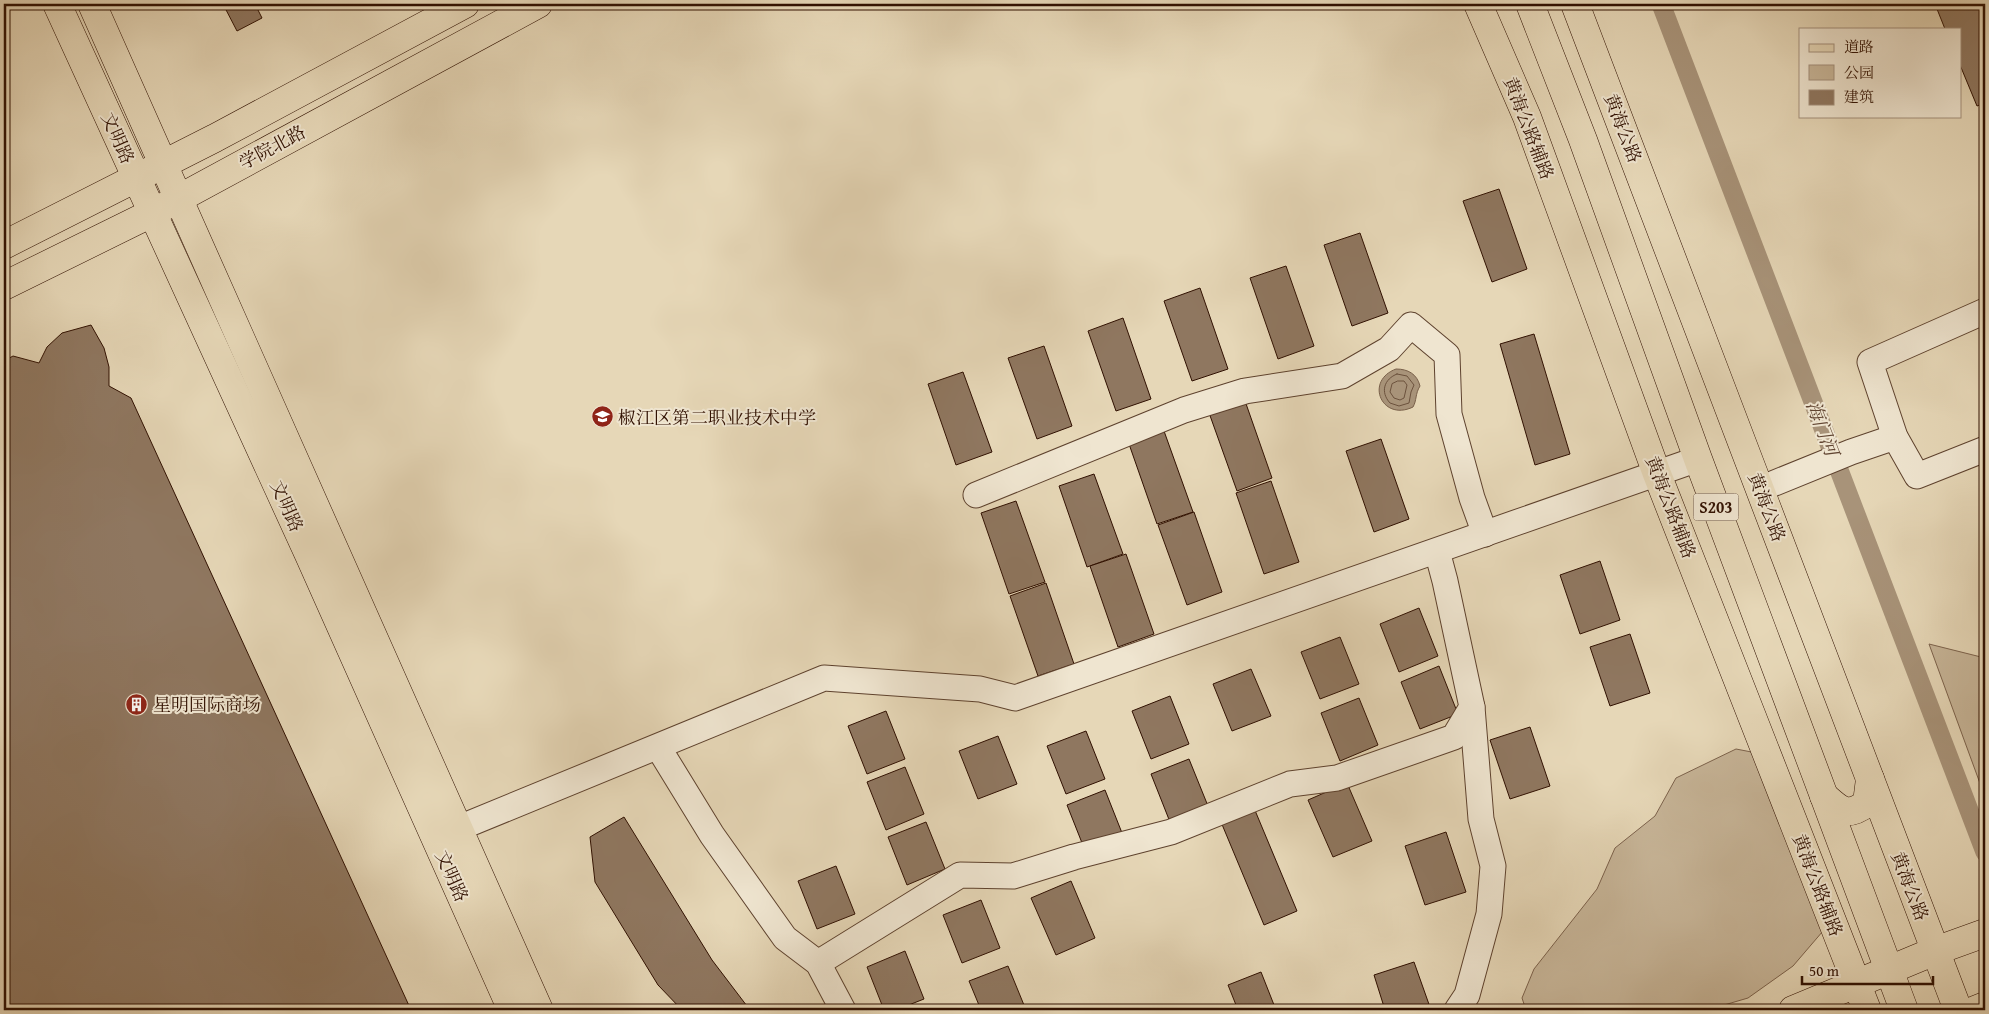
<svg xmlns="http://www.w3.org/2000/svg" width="1989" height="1014" viewBox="0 0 1989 1014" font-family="'Gentium Book Plus','Noto Serif SC',serif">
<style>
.green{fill:#c7b598;stroke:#7c624c}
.water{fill:#a89379;stroke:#785f49}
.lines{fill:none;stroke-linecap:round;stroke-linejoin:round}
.shore{stroke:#6c523d;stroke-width:1}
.canal{stroke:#a89379;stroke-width:19}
.building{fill:#8f7760;stroke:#301001}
.minor-casing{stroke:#5e422e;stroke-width:27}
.major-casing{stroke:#301001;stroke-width:29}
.minor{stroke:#efe5d0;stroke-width:25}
.major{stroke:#e6d7b7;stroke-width:28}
.labels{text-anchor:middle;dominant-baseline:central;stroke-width:4;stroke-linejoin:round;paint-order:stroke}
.shield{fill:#efe5d0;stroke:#69503f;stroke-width:1}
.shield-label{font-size:16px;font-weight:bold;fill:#301001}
.street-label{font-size:18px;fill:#301001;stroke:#efe5d0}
.poi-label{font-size:18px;fill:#301001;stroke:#efe5d0;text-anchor:start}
.water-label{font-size:19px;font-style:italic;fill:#604431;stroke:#efe5d0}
</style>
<rect width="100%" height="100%" fill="#e6d7b7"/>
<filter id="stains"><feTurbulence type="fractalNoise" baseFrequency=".004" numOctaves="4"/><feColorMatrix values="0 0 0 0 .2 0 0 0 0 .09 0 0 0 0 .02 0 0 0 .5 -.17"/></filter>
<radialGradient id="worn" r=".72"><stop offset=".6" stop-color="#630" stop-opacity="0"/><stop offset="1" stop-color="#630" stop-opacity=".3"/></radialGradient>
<g class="green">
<polygon points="1929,644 1985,658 1985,797"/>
<polygon points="1736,749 1762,754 1823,931 1793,966 1748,998 1707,1010 1526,1010 1522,998 1534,969 1597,889 1615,848 1655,816 1676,778"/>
</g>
<path class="water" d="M1396,369C1408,369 1417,374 1420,386C1415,394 1417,400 1413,407C1382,422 1364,381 1396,369Z"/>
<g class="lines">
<g class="shore">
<path d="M1397,374L1407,376L1414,385L1411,392L1409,403L1399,406L1390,403C1380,392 1384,379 1397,374Z"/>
<polygon points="1398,381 1404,381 1407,385 1404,398 1400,400 1394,398 1390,392 1392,384"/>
</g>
<polyline class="canal" points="1661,4 1985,852"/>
</g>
<g class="building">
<polygon points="223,4 255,4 262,18 237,31"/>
<polygon points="1935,4 1985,4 1985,103 1977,106 1960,65 1960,29 1945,29"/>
<polygon points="1499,189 1527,269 1492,282 1463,201"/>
<polygon points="1360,233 1388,313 1352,326 1324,245"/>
<polygon points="1286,266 1314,346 1278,359 1250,278"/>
<polygon points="1200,288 1228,369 1192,381 1164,301"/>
<polygon points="1123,318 1151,399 1116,411 1088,331"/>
<polygon points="91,325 104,348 109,367 109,386 131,398 411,1010 4,1010 4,361 13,356 39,363 47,347 62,333"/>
<polygon points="1534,334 1570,454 1535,465 1500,344"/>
<polygon points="1044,346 1072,426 1037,439 1008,358"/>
<polygon points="963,372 992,452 956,465 928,384"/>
<polygon points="1244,398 1272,478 1237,491 1208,410"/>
<polygon points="1164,431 1193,512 1157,524 1129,444"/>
<polygon points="1381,439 1409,519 1374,532 1346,451"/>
<polygon points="1094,474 1123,554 1087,567 1059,486"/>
<polygon points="1271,481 1299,562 1264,574 1236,493"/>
<polygon points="1016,501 1045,582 1009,594 981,513"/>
<polygon points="1194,512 1222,592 1187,605 1158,525"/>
<polygon points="1126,554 1154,634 1118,647 1090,566"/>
<polygon points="1600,561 1620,620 1580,634 1560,575"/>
<polygon points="1046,583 1074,664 1038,676 1010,596"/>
<polygon points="1419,608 1438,656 1399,672 1380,624"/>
<polygon points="1630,634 1650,693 1610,706 1590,647"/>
<polygon points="1340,637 1359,684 1320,699 1301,652"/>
<polygon points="1439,666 1458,714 1420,729 1401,682"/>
<polygon points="1251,669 1271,716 1232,731 1213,684"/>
<polygon points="1170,696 1189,744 1151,759 1132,711"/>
<polygon points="1359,698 1378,745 1340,761 1321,713"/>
<polygon points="886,711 905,759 867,774 848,726"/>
<polygon points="1530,727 1550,786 1510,799 1490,740"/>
<polygon points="1086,731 1105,779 1066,794 1047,746"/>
<polygon points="998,736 1017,784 978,799 959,751"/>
<polygon points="1189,759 1208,806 1170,822 1151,774"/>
<polygon points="905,767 924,814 886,830 867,782"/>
<polygon points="1347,783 1372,841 1333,857 1308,800"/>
<polygon points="1105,790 1124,838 1086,853 1067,805"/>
<polygon points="1254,808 1297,911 1264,925 1221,822"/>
<polygon points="624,817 712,960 750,1010 682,1010 658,985 595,882 590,837"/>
<polygon points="926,822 945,869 907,885 888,837"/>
<polygon points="1446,832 1466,892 1425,905 1405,846"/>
<polygon points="836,866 855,914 817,929 798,881"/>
<polygon points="1071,881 1095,938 1056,955 1031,898"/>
<polygon points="981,900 1000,948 962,963 943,915"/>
<polygon points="905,951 924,999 896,1010 884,1010 867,967"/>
<polygon points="1414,962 1431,1010 1385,1010 1374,975"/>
<polygon points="1008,966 1026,1010 981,1010 969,981"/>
<polygon points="1261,972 1276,1010 1238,1010 1228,985"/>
</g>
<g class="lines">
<defs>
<g id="minor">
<polyline points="1985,311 1870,362 1895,437 1917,476 1985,449"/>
<polyline points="1760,489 1851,452 1895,437"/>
<polyline points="976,495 1184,410 1245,391 1342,376 1389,349 1411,325 1447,355 1449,414 1472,498 1485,534"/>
<polyline points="658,747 712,835 785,938 818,963 843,1010"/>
<polyline points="459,828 824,678 980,689 1015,698 1698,459"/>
<polyline points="818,963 960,875 1013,876 1074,857 1171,832 1290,784 1337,778 1454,737 1472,707 1445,581 1437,551"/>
<polyline points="1457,1010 1467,995 1489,914 1493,866 1481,819 1472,707"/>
</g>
<g id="major">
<polyline points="57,4 309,555 512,1010"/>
<polyline points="92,4 539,1010"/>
<polyline points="1478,4 1527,117 1657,474 1867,1010"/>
<polyline points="1530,4 1583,140 1698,459 1904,1010"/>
<polyline points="1575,4 1958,1010"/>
<polyline points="4,245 215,138 465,4"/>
<polyline points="4,286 154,212 538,4"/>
<path d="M1824,796C1841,811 1847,818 1867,803L1870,779"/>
<polyline points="1793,1010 1935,951 1985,933"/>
<polyline points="1975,1010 1985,1006"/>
</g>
</defs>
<use href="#minor" class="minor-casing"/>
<use href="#major" class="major-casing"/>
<use href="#minor" class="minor"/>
<use href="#major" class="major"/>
</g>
<defs>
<symbol id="school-disc" viewBox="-11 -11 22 22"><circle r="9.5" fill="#8f2418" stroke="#efe5d0"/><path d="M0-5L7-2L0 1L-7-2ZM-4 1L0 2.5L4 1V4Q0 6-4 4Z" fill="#fff"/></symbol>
<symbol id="building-disc" viewBox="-11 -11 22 22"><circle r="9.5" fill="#8f2418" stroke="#efe5d0"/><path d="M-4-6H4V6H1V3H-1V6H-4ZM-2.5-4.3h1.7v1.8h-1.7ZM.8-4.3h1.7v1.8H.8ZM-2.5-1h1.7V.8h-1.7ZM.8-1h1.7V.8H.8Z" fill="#fff"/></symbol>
</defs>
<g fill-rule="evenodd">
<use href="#school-disc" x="590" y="404" width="25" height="25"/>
<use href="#building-disc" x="124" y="692" width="25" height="25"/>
</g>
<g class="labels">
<rect class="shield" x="1693.5" y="493.5" width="45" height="27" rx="4"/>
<g class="shield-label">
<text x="1716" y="507">S203</text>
</g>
<g class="street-label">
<text transform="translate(1529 128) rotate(69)">黄海公路辅路</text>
<text transform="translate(1623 128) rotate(69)">黄海公路</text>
<text transform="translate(118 138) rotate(66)">文明路</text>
<text transform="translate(272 147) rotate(-28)">学院北路</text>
<text transform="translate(287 506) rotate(66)">文明路</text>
<text transform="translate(1671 507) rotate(69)">黄海公路辅路</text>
<text transform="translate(1767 507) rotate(69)">黄海公路</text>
<text transform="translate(452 876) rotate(66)">文明路</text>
<text transform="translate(1818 885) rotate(69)">黄海公路辅路</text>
<text transform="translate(1910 886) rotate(69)">黄海公路</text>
</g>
<g class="poi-label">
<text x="618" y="417">椒江区第二职业技术中学</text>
<text x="153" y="704">星明国际商场</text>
</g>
<g class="water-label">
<text transform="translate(1823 428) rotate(69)">海门河</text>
</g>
</g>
<rect width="1989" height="1014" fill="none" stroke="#e6d7b7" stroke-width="20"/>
<rect x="5" y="5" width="1979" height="1004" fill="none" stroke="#301001" stroke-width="2.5"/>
<rect x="10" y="10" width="1969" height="994" fill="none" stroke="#301001"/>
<rect x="1799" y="28" width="162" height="90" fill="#efe5d0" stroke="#a3907d"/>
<rect x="1809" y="44" width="25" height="8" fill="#e6d7b7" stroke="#a3907d"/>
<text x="1844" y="52" font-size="15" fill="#301001">道路</text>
<rect x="1809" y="65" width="25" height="15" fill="#c7b598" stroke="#a3907d"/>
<text x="1844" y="78" font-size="15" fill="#301001">公园</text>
<rect x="1809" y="90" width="25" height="15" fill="#8f7760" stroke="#a3907d"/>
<text x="1844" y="102" font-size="15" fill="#301001">建筑</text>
<path d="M1802 976v8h131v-8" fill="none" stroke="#301001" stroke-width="2.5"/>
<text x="1809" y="976" font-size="15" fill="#301001" stroke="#efe5d0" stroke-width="4" paint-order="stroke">50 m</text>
<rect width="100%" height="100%" filter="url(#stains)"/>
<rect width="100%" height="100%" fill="url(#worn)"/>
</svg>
